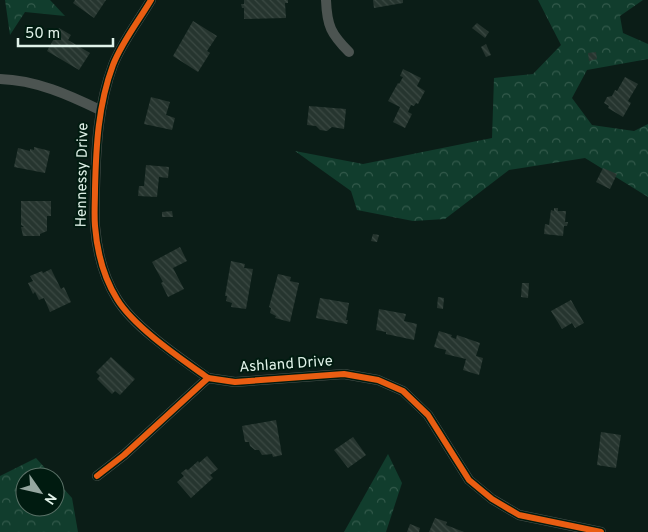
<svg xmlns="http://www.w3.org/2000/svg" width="648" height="532" viewBox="0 0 648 532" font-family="Overpass,sans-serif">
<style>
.forest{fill:url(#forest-crowns)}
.building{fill:url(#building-back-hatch)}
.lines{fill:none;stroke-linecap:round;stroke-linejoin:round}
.street{stroke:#4c5451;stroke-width:10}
.cycleway-casing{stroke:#001b10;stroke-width:9}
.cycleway{stroke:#e95d12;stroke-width:6}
.labels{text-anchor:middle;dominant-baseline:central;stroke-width:4;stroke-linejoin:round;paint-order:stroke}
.street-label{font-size:15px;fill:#e0f2e9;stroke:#001b10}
</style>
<defs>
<pattern id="forest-crowns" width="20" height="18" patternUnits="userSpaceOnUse" patternTransform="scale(1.25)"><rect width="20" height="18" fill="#113d2d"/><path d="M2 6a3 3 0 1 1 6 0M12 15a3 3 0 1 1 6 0" fill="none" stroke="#335a4b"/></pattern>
<pattern id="building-back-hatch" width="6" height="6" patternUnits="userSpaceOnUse" patternTransform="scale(1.25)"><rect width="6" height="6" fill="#26352f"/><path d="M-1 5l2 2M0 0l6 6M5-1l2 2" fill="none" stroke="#3b4943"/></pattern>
</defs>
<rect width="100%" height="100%" fill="#0b1d17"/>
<g class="forest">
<polygon points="5,0 50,0 65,16 25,12 10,35"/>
<polygon points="538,0 643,0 620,16 623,33 648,44 648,59 587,70 572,98 592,125 634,131 648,124 648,197 585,158 509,170 445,219 413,221 357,210 351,191 295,151 363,164 492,138 494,78 533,74 561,45"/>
<polygon points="388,454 402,483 386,532 344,532"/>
<polygon points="36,458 53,477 25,477 25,507 55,507 55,479 72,498 78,532 0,532 0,476"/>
</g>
<g class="building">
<polygon points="75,0 106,0 94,18 73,3"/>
<polygon points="244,0 288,0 288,3 285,3 286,18 244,19 244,8 242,8 241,4 244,4"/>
<polygon points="373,0 403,0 403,3 374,8"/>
<polygon points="193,21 217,36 207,51 210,53 198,72 173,56"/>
<polygon points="477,23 489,32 485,38 472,28"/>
<polygon points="59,28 71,35 68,40 90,53 79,70 47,51 56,35 56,32"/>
<polygon points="486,44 491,55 486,57 481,47"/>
<polygon points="596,52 597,59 589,61 588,53"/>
<polygon points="403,69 421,78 417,86 425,91 418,104 416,103 414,106 411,105 408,112 412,114 405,128 393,122 400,107 388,101 398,83 399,84 403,77 400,76"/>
<polygon points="625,77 638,84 628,101 631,103 623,117 608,108 609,106 604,103 607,97 612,96 615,90 617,91"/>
<polygon points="151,97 170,102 166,115 175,118 172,130 144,124"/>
<polygon points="309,106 346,109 344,129 332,127 327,131 320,130 316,126 307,125"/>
<polygon points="34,147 50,151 45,173 14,167 18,148 30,151 30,149 34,150"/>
<polygon points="146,165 169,167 168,178 159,177 157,197 138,196 139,186 144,186"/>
<polygon points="603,168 617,174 610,189 596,182"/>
<polygon points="21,201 51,201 51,216 47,216 47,231 40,234 40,236 23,236 21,227 24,227 21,225"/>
<polygon points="554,208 558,208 558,211 566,211 565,222 568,222 567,226 564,226 563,236 544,234 545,224 549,225 551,210 554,211"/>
<polygon points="172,211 173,217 162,217 162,212"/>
<polygon points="373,234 379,235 377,242 371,241"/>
<polygon points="180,247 187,261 173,268 184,289 168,297 161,283 163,282 152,262"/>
<polygon points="231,261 245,264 244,268 253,269 246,309 231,307 232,303 226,301 227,296 225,296"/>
<polygon points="51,269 61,289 64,287 71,302 50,312 44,298 39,300 35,292 33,294 28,283 33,281 30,276 42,271 43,273"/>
<polygon points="278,274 291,277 290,281 299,283 290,322 275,318 276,316 270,313 271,308 269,307"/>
<polygon points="522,283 529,283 528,298 521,297"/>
<polygon points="438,297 444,298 443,309 437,308"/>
<polygon points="320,298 349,303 346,320 348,320 347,324 316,318"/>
<polygon points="571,300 584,323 575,328 572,323 562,329 551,311"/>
<polygon points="379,309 406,314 404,321 417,324 414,340 386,334 386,332 376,330"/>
<polygon points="439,331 452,335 451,337 456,339 457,335 480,343 476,356 483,358 479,375 463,370 466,359 445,354 446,350 434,347"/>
<polygon points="111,357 135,379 120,395 115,391 112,394 97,379 100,376 96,372"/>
<polygon points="276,420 282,455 273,457 272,454 262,455 259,450 255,450 250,446 249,442 245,442 242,426"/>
<polygon points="601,432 621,435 616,468 597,465"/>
<polygon points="353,437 366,455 348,468 334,450"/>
<polygon points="207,456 218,469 210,475 213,478 191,498 177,482 184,476 181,473 186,469 188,470 198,461 199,463"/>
<polygon points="435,518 447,522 446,525 464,532 429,532"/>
<polygon points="410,524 420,528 419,532 407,532"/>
</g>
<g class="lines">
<g class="street">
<path d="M151,0C138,22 122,42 113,65C98,105 96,147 95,189C95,201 94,214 95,226C97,251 104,278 117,299C134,327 180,358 208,378"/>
<path d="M326,0C327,26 331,34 349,52"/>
<path d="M0,79C36,80 69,95 100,110"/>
<polyline points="97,476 124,455 208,378 235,382 344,374 378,380 403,391 428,415 469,480 492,499 519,515 601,532"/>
</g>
<defs>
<g id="cycleway">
<path d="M151,0C138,22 122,42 113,65C98,105 96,147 95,189C95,201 94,214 95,226C97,251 104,278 117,299C134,327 180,358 208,378"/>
<polyline points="97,476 124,455 208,378 235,382 344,374 378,380 403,391 428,415 469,480 492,499 519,515 601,532"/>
</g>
</defs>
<use href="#cycleway" class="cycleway-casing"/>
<use href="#cycleway" class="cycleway"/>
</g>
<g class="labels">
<g class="street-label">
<text transform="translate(83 175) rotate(-89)">Hennessy Drive</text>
<text transform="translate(286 365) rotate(-4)">Ashland Drive</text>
</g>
</g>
<g transform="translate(40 492) rotate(124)"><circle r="24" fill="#001b10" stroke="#5a7167"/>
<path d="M0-4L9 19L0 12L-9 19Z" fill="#95a7a0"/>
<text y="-8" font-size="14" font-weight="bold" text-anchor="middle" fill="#e0f2e9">N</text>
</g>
<path d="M18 38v8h95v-8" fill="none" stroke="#e0f2e9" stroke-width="2.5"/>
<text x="25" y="38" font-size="15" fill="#e0f2e9" stroke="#001b10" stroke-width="4" paint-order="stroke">50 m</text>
</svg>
